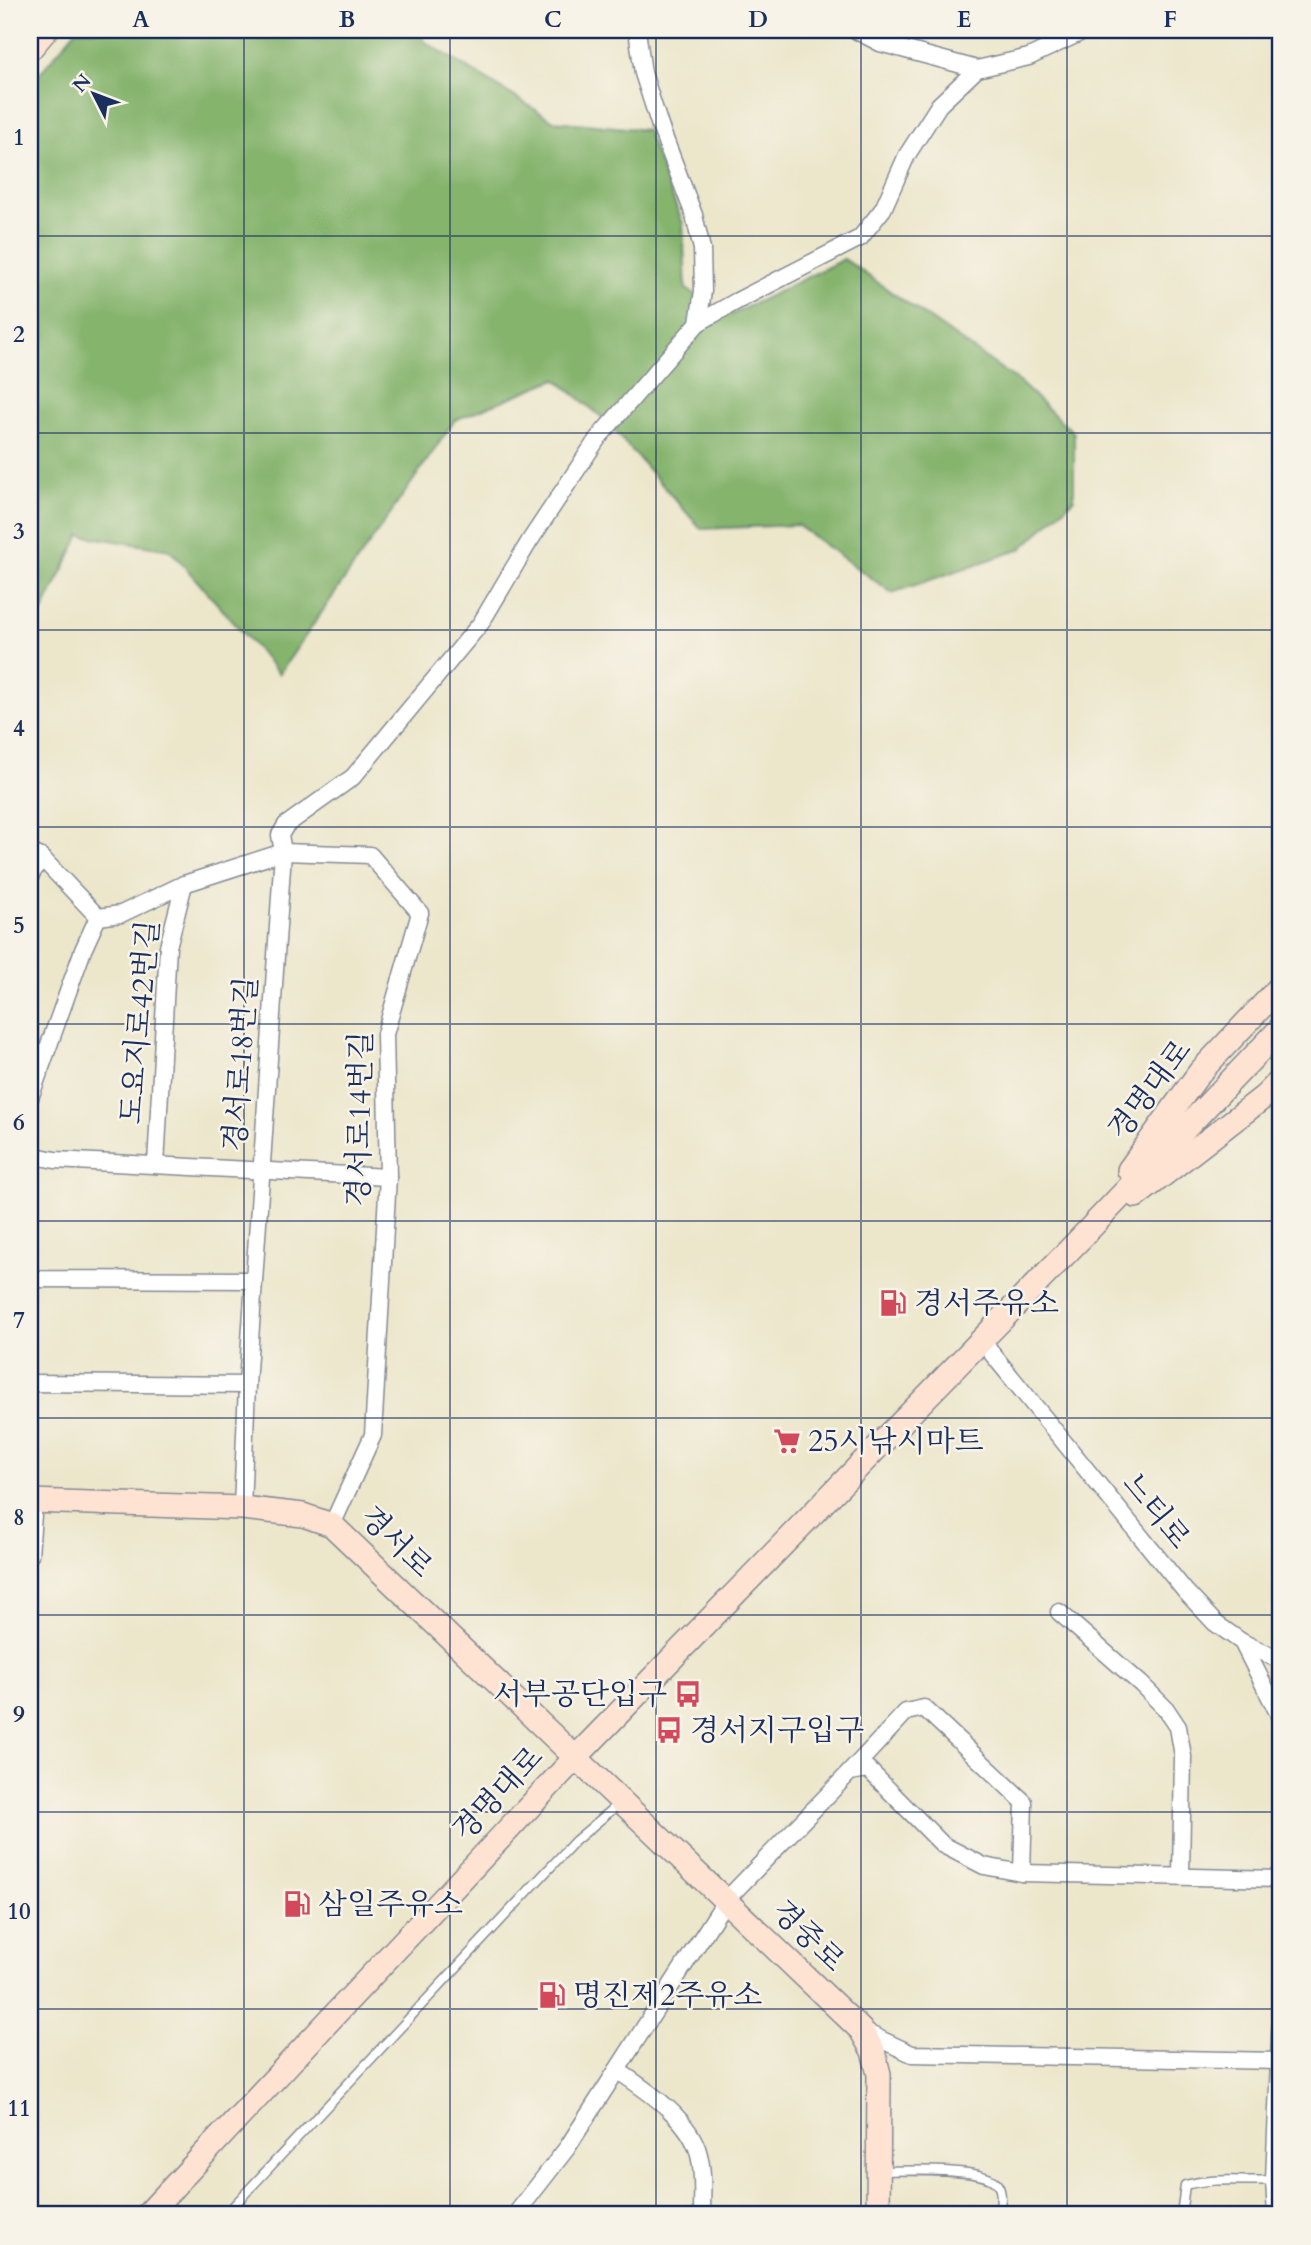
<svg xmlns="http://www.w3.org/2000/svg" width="1311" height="2245" viewBox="0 0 1311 2245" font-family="Cardo,'Noto Serif KR',serif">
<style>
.forest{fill:#85b46d;stroke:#507266;stroke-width:2}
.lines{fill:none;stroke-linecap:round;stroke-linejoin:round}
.lane-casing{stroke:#848a94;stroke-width:11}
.street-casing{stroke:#848a94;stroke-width:19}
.secondary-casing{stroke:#848a94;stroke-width:26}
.lane{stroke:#fff;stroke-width:8}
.street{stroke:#fff;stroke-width:16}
.secondary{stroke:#fee3d2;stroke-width:23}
.grid{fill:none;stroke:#1b2f5e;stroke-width:2;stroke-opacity:0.55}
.labels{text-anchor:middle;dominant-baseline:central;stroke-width:5;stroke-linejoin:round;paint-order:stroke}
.street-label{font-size:30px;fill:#1b2f5e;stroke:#f7f3e8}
.poi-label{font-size:30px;fill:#1b2f5e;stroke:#f7f3e8;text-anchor:start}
.neatline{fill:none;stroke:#1b2f5e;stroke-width:2.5}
.grid-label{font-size:23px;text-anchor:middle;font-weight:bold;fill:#1b2f5e}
</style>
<rect width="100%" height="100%" fill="#f7f3e8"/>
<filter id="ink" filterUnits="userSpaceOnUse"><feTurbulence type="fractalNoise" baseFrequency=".0143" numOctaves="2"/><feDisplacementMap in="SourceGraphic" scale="14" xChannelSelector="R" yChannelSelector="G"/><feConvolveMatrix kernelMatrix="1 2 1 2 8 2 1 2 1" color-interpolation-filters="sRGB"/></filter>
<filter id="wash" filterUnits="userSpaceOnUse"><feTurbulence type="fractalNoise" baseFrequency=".00686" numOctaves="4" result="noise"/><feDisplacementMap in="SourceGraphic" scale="28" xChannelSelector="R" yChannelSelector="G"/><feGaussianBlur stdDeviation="1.57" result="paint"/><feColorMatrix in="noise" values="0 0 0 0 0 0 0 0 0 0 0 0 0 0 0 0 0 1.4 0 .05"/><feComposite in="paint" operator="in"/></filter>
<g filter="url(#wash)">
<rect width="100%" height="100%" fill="#ece6cb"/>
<polygon class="forest" points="76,30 420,30 424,41 554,121 646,130 683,224 686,289 731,315 844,259 1017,380 1074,433 1074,499 1021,549 892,593 797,525 701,529 604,419 556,379 455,420 279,674 170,550 80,535 30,638 30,85"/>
</g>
<g filter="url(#ink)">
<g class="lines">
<defs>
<g id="lane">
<path d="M881,2171C904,2171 982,2167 996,2183C1004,2191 1000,2205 999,2215"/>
<polyline points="225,2215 575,1841 620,1803"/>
<path d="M1181,2215L1185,2185C1214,2177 1245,2182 1274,2180"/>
</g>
<g id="street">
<polyline points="855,30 880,43 977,69 1029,57 1086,30"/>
<polyline points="698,323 737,301 860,238 883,209 907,155 939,105 977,69"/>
<polyline points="30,852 41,857 98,917 121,914 184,884 283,852 370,855 420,913 385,1034 388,1177 373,1435 332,1525"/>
<polyline points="30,877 41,857"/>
<polyline points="30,1098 83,950 98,917"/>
<polyline points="30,1155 55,1160 388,1177"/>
<polyline points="156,1165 168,947 184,884"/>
<polyline points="30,1277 40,1279 254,1280"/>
<polyline points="981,1340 1185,1591 1215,1623 1242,1642 1281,1719"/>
<polyline points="30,1383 247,1385"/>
<polyline points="242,1508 247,1385 283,852 280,835 286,825 353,777 481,623 529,542 598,438 698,323 703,291 702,249 694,215 660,126 643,73 637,30"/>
<polyline points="30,1555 34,1501"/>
<polyline points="1059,1612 1141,1684 1166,1709 1178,1727 1183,1756 1181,1875"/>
<polyline points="1242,1642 1281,1661"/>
<polyline points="850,1772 906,1712 924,1708 1024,1802 1022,1873"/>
<polyline points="861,2030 912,2054 1281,2061"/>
<path d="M617,2070C646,2090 691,2119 699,2155C704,2174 702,2196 702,2215"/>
<polyline points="515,2215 567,2148 726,1900 850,1772 868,1769 943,1845 984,1866 1022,1873 1281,1879"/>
<polyline points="1276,2215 1274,2180 1281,2014"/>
</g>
<g id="secondary">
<polyline points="30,49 46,30"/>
<polyline points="1129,1170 1200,1072 1281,986"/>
<polyline points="1136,1196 1265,1096 1281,1080"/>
<polyline points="30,1501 242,1508 303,1515 332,1525 861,2030 873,2051 879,2074 878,2215"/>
<polyline points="147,2215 576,1757 1078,1241 1281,1028"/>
</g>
</defs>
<use href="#lane" class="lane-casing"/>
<use href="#street" class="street-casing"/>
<use href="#secondary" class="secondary-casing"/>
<use href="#lane" class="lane"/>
<use href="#street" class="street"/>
<use href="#secondary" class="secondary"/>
</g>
</g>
<path class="grid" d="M244,30V2215M450,30V2215M656,30V2215M861,30V2215M1067,30V2215M30,236H1281M30,433H1281M30,630H1281M30,827H1281M30,1024H1281M30,1221H1281M30,1418H1281M30,1615H1281M30,1812H1281M30,2009H1281"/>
<defs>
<symbol id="fuel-bare" viewBox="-9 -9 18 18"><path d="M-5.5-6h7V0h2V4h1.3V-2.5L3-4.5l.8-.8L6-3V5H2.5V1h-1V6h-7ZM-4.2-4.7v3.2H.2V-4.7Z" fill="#d1495b" stroke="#f7f3e8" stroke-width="2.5" paint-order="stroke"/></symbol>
<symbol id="supermarket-bare" viewBox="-9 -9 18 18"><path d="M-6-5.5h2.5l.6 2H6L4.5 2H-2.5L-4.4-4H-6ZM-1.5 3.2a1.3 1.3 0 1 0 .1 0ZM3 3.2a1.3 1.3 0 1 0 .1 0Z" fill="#d1495b" stroke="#f7f3e8" stroke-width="2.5" paint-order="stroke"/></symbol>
<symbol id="bus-bare" viewBox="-9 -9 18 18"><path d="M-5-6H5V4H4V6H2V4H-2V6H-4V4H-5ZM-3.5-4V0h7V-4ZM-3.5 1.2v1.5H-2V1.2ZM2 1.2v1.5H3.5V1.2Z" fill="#d1495b" stroke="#f7f3e8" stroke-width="2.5" paint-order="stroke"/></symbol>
</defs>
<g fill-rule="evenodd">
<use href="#fuel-bare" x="874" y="1284" width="38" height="38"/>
<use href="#supermarket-bare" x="768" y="1422" width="38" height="38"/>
<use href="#bus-bare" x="669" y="1675" width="38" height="38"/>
<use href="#bus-bare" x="650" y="1711" width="38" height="38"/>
<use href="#fuel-bare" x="278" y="1885" width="38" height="38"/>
<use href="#fuel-bare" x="533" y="1976" width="38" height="38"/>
</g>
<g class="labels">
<g class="street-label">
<text transform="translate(140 1022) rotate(-85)">도요지로42번길</text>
<text transform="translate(241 1064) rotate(-86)">경서로18번길</text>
<text transform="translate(1150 1090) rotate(-53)">경명대로</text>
<text transform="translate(360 1119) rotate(-89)">경서로14번길</text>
<text transform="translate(1156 1511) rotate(51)">느티로</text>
<text transform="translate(396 1542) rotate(44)">경서로</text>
<text transform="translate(498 1794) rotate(-47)">경명대로</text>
<text transform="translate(808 1936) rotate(44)">경중로</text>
</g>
<g class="poi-label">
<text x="914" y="1303">경서주유소</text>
<text x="808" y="1441">25시낚시마트</text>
<text x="667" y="1694" text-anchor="end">서부공단입구</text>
<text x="690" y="1730">경서지구입구</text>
<text x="318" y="1904">삼일주유소</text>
<text x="573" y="1995">명진제2주유소</text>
</g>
</g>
<rect width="1311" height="2245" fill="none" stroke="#f7f3e8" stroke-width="77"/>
<g transform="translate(94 94) rotate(312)" stroke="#f7f3e8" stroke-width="5" paint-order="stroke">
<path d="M0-5L12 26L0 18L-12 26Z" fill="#1b2f5e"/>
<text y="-10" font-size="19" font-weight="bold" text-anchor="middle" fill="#1b2f5e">N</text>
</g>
<rect x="38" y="38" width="1234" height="2168" class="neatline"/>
<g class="grid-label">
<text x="141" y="27">A</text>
<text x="347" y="27">B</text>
<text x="553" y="27">C</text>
<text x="758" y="27">D</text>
<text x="964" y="27">E</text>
<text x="1170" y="27">F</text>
<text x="19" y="145">1</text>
<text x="19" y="342">2</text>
<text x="19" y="539">3</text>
<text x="19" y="736">4</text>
<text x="19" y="933">5</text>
<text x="19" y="1130">6</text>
<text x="19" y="1328">7</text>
<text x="19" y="1525">8</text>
<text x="19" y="1722">9</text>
<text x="19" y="1919">10</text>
<text x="19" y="2116">11</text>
</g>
</svg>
